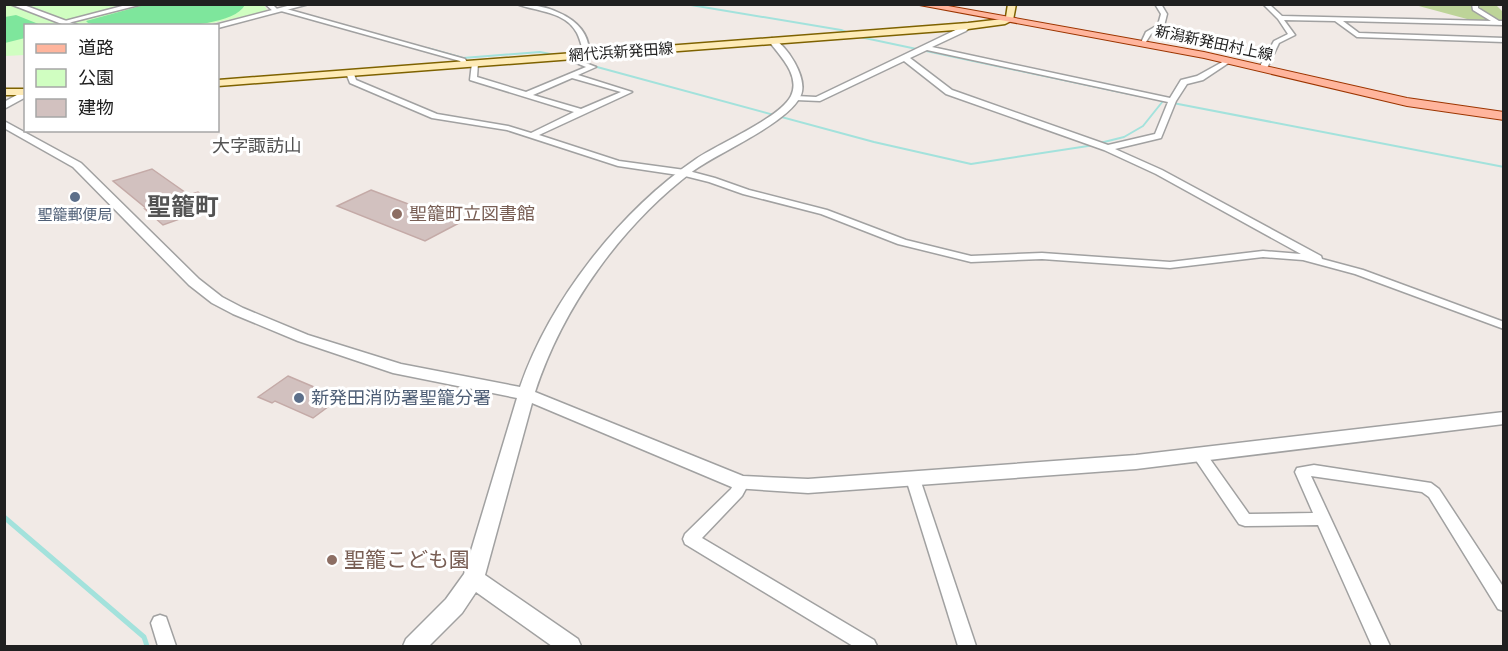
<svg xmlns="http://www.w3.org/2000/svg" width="1508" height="651" viewBox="0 0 1508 651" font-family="'Varela Round','Noto Sans JP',sans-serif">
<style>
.forest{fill:#bdd498}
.park{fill:#d0fec1}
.pitch{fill:#7ee69c}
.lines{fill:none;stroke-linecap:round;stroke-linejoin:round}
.stream-far1{stroke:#a3e2dc;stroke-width:2}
.stream{stroke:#a3e2dc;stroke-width:5}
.building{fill:#d2c1bf;stroke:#c4aaa7;stroke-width:1.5}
.minor-casing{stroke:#a1a1a1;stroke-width:3}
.tertiary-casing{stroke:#a1a1a1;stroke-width:3}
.secondary-casing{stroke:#7e6200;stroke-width:3}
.primary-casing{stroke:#9c3500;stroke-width:2}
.minor{fill:#fff;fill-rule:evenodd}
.tertiary{fill:#fff;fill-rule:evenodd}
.secondary{fill:#feebb7;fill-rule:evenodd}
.primary{fill:#ffb59d;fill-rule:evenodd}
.service-dot{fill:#5c6f8a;stroke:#fff;stroke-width:2}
.education-dot{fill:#8d6e63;stroke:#fff;stroke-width:2}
.labels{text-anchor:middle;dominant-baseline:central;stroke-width:6;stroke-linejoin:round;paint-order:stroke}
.far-street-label{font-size:15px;fill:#202020;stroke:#fff}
.far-service-label{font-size:15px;fill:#4e5e75;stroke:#fff}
.far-quarter-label{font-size:18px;fill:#535353;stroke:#fff}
.education-label{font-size:18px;fill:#785e54;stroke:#fff;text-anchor:start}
.service-label{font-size:18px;fill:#4e5e75;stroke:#fff;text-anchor:start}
.near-education-label{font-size:21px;fill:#785e54;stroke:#fff;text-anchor:start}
.district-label{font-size:24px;font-weight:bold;fill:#535353;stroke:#fff}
</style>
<rect width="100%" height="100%" fill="#f1eae6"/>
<polygon class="forest" points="1415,5 1496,5 1503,12 1503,25 1467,19"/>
<polygon class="park" points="263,4 268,11 204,25 26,26 25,55 5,56 4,5"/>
<g class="pitch">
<path d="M148,4H245V5C229,33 131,26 100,26L88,23L86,21Z"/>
<polygon points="16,15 41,25 26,26 25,38 5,43 5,17"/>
</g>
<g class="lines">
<g class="stream-far1">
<polyline points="685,4 841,30 860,37 1139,96"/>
<polyline points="427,48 463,58 540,52 555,55"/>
<polyline points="586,64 874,142 971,164 1088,146 1124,137 1143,126 1163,101"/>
<polyline points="1173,103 1504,167"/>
</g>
<polyline class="stream" points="4,517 144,637 147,646"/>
</g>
<g class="building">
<polygon points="152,169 189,195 198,192 216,206 163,225 145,209 147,209 113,181"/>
<polygon points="371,190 459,223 425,241 337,206"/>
<polygon points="288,376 340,398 313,418 275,401 272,403 258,397"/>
</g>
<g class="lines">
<defs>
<g id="minor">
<polygon points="130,4 143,4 64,24 61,22"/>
<polygon points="265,4 272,4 279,11 274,12"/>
<path d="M517,4C548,4 592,19 589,56H585C582,49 581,41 577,33C565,11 538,12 517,4Z"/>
<polygon points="1155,4 1161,4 1167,14 1164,26 1151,34 1144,45 1140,45 1146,32 1158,25 1161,14"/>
<polygon points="1263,4 1269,4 1282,16 1491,21 1473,10 1472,4 1478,4 1478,8 1499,21 1504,21 1504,25 1343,21 1359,33 1504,38 1504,42 1357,37 1335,21 1284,20 1295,35 1279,43 1267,68 1263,70 1259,68 1274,41 1288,34 1278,19"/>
<polygon points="283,8 465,59 468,64 463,65 460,61 281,11"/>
<path d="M968,24L971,26L966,31L932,47L1170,98L1181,80L1197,76L1226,60H1230V62L1203,80L1187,84L1176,101L1161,138L1115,149L1162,170L1321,256L1322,259L1363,270L1504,322V329L1355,274L1303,260L1263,257L1170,268L1042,259L971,262L898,244L821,214L743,194L709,182L685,176L618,166L507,130L432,118L350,83L346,73L353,71L356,80L437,114L508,126L531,133L574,112L470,80L472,63L475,61L478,63L477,77L526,92L586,67L560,56L565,55L596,67L578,75L632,92L539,135L619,161L685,170L715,178L749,190L827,210L906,240L971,256L1042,253L1170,262L1263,251L1301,254L1156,174L1104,150L946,94L904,61L820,101L796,100L792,98L796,96L816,97ZM927,50L1168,102L1155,134L1108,145L952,90L910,58ZM572,78L621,92L581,109L533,95Z"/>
<polygon points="1200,451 1205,452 1249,514 1313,513 1295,472 1297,468 1314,465 1431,483 1439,489 1504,588 1504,611 1498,609 1429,497 1422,492 1311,476 1390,646 1372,646 1318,525 1245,526 1239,524 1193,456 1195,452"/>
<polygon points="913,473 918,475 920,479 976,646 958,646 906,479 908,475"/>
<polygon points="741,477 746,479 749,483 742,496 702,538 874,640 877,646 853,646 685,544 683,539 685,534 731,489 736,479"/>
<polygon points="160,615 166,617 176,646 158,646 151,623 154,617"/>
</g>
<g id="tertiary">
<polygon points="10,4 21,4 80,26 67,26"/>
<polygon points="295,4 309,4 218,28 218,26 211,26"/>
<path d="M772,38C787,45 808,78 801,95C789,123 719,152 693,171C622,225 563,306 535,392L743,476L808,479L1136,455L1504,412V424L1136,469L808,493L734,488L532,403L485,575L578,639L581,646H552L476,592L462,613L429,646H403L406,639L446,599L464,574L517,398L393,373L298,341L233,314L212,303L189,285L73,167L4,128V121L81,163L199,279L222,297L243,308L308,335L401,364L520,387C550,300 620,211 696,159C718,144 780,118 791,96C801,75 779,55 768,40Z"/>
<polygon points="26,90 26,97 4,109 4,102"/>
</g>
<g id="secondary">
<polygon points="1008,4 1016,4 1013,20 1005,24 968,29 218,86 218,80 968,23 1003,19 1006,17"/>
<rect x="4" y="89" width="22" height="6"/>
</g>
<polygon id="primary" points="914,4 937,4 1204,52 1407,98 1504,112 1504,120 1407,106 1204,58"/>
</defs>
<use href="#minor" class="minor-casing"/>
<use href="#tertiary" class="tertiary-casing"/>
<use href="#secondary" class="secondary-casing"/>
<use href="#primary" class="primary-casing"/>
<use href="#minor" class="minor"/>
<use href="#tertiary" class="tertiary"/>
<use href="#secondary" class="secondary"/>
<use href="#primary" class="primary"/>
</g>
<g class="service-dot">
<circle cx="75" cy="197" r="6"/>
<circle cx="299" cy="398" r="6"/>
</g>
<g class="education-dot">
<circle cx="397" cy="214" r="6"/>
<circle cx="332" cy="560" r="6"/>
</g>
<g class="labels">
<g class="far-street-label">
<text transform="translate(1214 43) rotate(12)">新潟新発田村上線</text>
<text transform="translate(621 52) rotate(-4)">網代浜新発田線</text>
</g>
<g class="far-service-label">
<text x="75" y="215">聖籠郵便局</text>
</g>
<g class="far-quarter-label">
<text x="257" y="146">大字諏訪山</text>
</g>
<g class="education-label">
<text x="409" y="214">聖籠町立図書館</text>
</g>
<g class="service-label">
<text x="311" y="398">新発田消防署聖籠分署</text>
</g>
<g class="near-education-label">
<text x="344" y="560">聖籠こども園</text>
</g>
<g class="district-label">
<text x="183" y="207">聖籠町</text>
</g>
</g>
<rect width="1508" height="651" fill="none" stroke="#202020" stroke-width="12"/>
<rect x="24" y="24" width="195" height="108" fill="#ffffff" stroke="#a6a6a6" stroke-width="1.5"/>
<rect x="36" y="44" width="30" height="9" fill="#ffb59d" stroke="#a6a6a6" stroke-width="1.5"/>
<text x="78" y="54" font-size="18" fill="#202020">道路</text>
<rect x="36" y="69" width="30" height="18" fill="#d0fec1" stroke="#a6a6a6" stroke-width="1.5"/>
<text x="78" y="84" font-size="18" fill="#202020">公園</text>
<rect x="36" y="99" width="30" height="18" fill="#d2c1bf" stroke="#a6a6a6" stroke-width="1.5"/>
<text x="78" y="114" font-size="18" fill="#202020">建物</text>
</svg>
